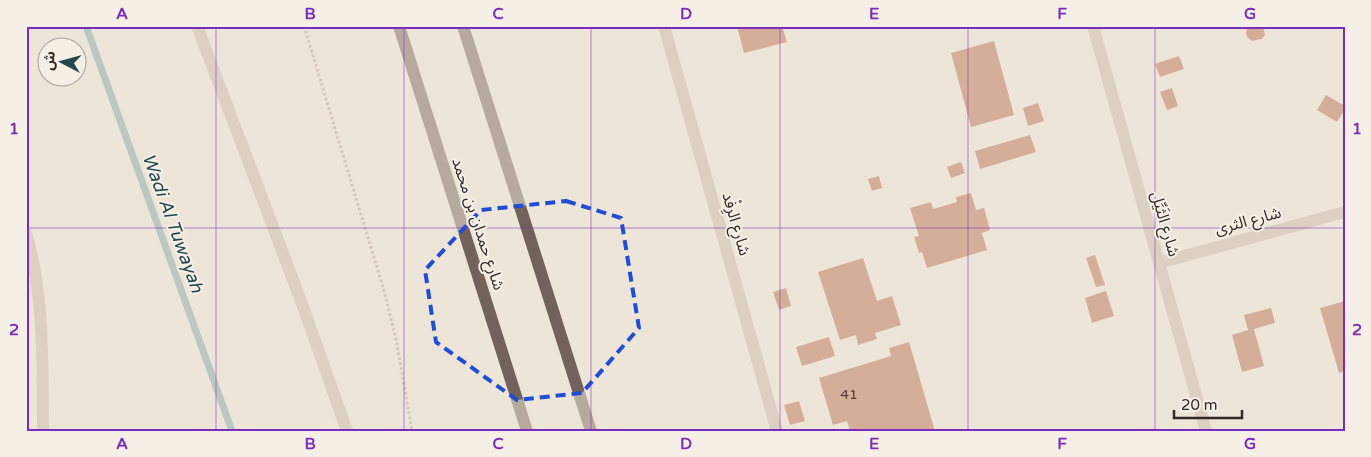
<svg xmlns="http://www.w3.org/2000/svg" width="1371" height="457" viewBox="0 0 1371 457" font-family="'Varela Round','Noto Sans Arabic',sans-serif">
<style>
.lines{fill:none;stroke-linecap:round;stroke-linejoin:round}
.stream{stroke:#7ca4a7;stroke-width:7}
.building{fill:#b76b4e}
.path{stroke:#af9f92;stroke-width:3;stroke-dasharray:2.5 2.5;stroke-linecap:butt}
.minor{stroke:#c4b5a7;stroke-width:12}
.major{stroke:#726259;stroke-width:12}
.marked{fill:none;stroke:#1d4ed8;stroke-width:4;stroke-dasharray:10 6;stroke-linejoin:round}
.grid{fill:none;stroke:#7b2cbf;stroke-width:1;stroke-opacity:0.55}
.labels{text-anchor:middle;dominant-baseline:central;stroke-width:4;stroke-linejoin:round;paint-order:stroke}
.number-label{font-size:14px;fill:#523a31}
.street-label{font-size:16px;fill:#312a27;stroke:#f6efe5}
.water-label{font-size:18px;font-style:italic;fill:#21494e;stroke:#f6efe5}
.neatline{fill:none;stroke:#7b2cbf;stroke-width:2}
.grid-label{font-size:16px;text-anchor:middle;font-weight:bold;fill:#7b2cbf}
</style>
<rect width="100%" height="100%" fill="#eee5d9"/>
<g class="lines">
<polyline class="stream" points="86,26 232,431"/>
</g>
<g class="building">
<polygon points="737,26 793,26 793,27 783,29 787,42 744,53"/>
<polygon points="1247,26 1263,26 1265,35 1262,39 1252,41 1248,38 1246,34"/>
<polygon points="994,41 1014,115 971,127 951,53"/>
<polygon points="1179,56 1184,69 1160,77 1155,64"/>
<polygon points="1172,88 1178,106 1167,110 1160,92"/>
<polygon points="1326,95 1345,106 1345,109 1337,122 1317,110"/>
<polygon points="1038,103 1044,121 1028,126 1023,108"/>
<polygon points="1030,135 1036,152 980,169 975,151"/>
<polygon points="961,162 965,173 951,178 947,167"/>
<polygon points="879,176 882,188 872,191 868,179"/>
<polygon points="971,193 976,210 984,208 990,230 982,233 987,250 927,268 922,252 919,253 914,237 919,236 910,208 931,202 933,209 957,202 956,197"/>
<polygon points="1095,255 1105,285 1096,287 1086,258"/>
<polygon points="863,258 877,301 892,296 901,325 875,333 877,339 858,345 856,335 840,340 818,272"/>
<polygon points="786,288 791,306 779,310 773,292"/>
<polygon points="1106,291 1114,316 1092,323 1085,298"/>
<polygon points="1345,301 1345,371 1339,373 1320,308"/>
<polygon points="1271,308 1275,323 1254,329 1264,366 1242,372 1232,335 1248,330 1244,315"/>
<polygon points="829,337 835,356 802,366 796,347"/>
<polygon points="909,342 935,431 850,431 847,421 833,425 819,378 891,356 889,348"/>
<polygon points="799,401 805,421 790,425 784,405"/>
</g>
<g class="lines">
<polyline class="path" points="304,26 383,287 396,339 412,431"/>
<g class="minor">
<polyline points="197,26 301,301 347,431"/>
<polyline points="664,26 777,431"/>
<polyline points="1093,26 1206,431"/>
<path d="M26,233C45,296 42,365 43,431"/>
<polyline points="1159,263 1345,212"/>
</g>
<g class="major">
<polyline points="399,26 527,431"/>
<polyline points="463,26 591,431"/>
</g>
</g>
<path d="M0 0H1371V457H0ZM566,201L621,218L639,328L582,393L517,400L436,342L425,270L481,210Z" fill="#eee5d9" fill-opacity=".55" fill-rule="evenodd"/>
<path class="marked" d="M566,201L621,218L639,328L582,393L517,400L436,342L425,270L481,210Z"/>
<path class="grid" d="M216,26V431M404,26V431M591,26V431M780,26V431M968,26V431M1155,26V431M26,228H1345"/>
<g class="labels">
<g class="number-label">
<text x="849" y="394">41</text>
</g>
<g class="street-label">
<text transform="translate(1248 221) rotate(-15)">شارع الثرى</text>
<text transform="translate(478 224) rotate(72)">شارع حمدان بن محمد</text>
<text transform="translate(736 224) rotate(74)">شارع الرِفْد</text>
<text transform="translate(1165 224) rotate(74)">شارع الثَيِّل</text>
</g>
<g class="water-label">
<text transform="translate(173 223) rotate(70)">Wadi Al Tuwayah</text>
</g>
</g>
<rect width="1371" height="457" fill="none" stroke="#f6efe5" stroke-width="55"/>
<g transform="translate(62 62) rotate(276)"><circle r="24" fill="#f6efe5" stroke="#a7a099"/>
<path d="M0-4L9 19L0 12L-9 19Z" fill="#21494e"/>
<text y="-8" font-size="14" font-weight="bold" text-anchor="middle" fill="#312a27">ش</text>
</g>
<path d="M1174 410v8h68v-8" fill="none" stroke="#312a27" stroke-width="2.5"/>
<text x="1181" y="410" font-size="15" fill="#312a27" stroke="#f6efe5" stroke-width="4" paint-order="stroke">20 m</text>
<rect x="28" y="28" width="1316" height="402" class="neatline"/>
<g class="grid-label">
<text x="122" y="19">A</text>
<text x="310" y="19">B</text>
<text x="498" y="19">C</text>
<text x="686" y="19">D</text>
<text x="874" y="19">E</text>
<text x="1062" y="19">F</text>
<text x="1250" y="19">G</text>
<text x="14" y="134">1</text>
<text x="1357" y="134">1</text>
<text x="14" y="335">2</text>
<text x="1357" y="335">2</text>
<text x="122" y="449">A</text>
<text x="310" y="449">B</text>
<text x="498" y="449">C</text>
<text x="686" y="449">D</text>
<text x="874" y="449">E</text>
<text x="1062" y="449">F</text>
<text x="1250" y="449">G</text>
</g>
</svg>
